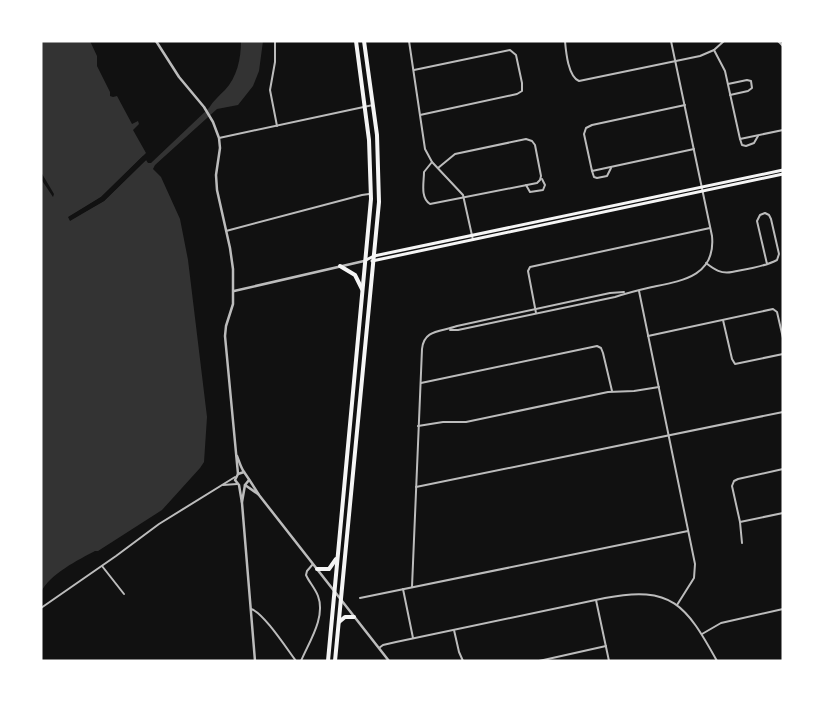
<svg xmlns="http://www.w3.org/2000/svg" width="824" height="702" viewBox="0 0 824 702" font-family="Spectral,serif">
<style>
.water{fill:#333}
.pier{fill:#111}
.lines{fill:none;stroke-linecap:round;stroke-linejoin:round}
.minor{stroke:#bcbcbc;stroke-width:2}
.tertiary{stroke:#bcbcbc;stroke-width:2.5}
.secondary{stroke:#f5f5f5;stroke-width:3}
.primary{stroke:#f5f5f5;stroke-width:4}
</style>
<rect width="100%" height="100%" fill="#111"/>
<path class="water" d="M41,41H90L97,56V66L110,92V96L113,97L117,96L132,124L138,121L139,124L133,130L146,153L101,197L69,217L70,220L104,201L146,160L148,163H151L209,108C213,101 219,96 225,90C237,77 241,59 241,41H263L259,71L253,86L238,105L217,109L155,165L153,169L161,177L180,219L188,260L207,417L204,462L200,468L162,510L98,551H95C78,560 50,574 41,592V179L53,197L54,194L41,172Z"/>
<polygon class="pier" points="143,156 146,160 104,201 70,221 68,217 101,197"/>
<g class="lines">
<g class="minor">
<polyline points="275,41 275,62 270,90 277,126"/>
<polyline points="409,41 425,149 432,162 463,195 473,240"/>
<path d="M565,41C566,52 568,76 579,81L700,56L714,50L724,41"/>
<polyline points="778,41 783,46"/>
<polyline points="714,50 725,71 740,139 783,130"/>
<polyline points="414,70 510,50 516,55 522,83 522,91 517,94 420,115"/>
<polyline points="728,84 747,80 751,81 752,88 748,91 730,95"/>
<polyline points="685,105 592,125 586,128 584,134 592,171 694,149"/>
<polyline points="219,138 373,105"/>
<polyline points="740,139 742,145 746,146 754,143 758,136"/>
<path d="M432,162L424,172C424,182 420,198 430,204L537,183L540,180L541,176L535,145L532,141L526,139L455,154L438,168"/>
<polyline points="592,171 594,177 597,178 607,176 611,168"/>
<polyline points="526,185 530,192 543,190 545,185 542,179"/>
<polyline points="226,231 362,195 369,194"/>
<path d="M706,263C715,270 721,274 732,272C747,269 764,267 777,260L779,254L771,219L769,215L765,213L760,215L757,221L767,264"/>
<polyline points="639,291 695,564 694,578 677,605"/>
<polyline points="536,313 528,271 530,267 710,228"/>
<polyline points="723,320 732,359 735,364 783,354"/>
<path d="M450,330H458L615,297C627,293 639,290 652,287C682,281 716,276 712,236L671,41"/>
<polyline points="648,336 773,309 777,312 783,338"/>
<polyline points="421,383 597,346 601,348 603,353 612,391"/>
<polyline points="418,426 443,422 466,422 608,392 634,391 659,387"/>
<polyline points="223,485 237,484"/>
<polyline points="416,487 783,412"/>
<polyline points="740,522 783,513"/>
<polyline points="742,543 740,522 732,486 734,481 738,479 783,469"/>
<polyline points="102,566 124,594"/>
<path d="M412,587L422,349C424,329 441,332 457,326L610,293L624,292"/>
<polyline points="403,589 413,638"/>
<polyline points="360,598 688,531"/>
<polyline points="596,600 609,661"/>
<polyline points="41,608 116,556 159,524 235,477"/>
<path d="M251,609C263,612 287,649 296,661"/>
<polyline points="454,630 459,652 463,661"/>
<polyline points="702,634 721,623 783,609"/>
<path d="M379,648L383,645L396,642L605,598C672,585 686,605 717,661"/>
<path d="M301,661C309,642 326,617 318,596C315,588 309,582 306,575L307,571L313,564"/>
<polyline points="539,661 606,646"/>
</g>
<g class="tertiary">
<polyline points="156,41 179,77 204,107 213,122 219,138 220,148 216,175 217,190 230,248 233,269 233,304 226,326 225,336 238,474"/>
<polyline points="234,291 364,261"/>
<path d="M237,456C239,461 241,468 244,472C249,479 254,487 259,495L389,661"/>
<polyline points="244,472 238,474 235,480 239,485 242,503 255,661"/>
<polyline points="245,485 258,494"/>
<polyline points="242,502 245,485 249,480"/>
</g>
<g class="secondary">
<polyline points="366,260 374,256 783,170"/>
<polyline points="372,261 783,174"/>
</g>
<g class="primary">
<polyline points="340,266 355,275 362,289"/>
<polyline points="317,569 329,569 336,559"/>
<polyline points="339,622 345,617 354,617"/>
<polyline points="328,661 371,199 369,140 356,41"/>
<polyline points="335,661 379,202 377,135 364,41"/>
</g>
</g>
<rect width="824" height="702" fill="none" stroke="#ffffff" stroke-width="85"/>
</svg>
